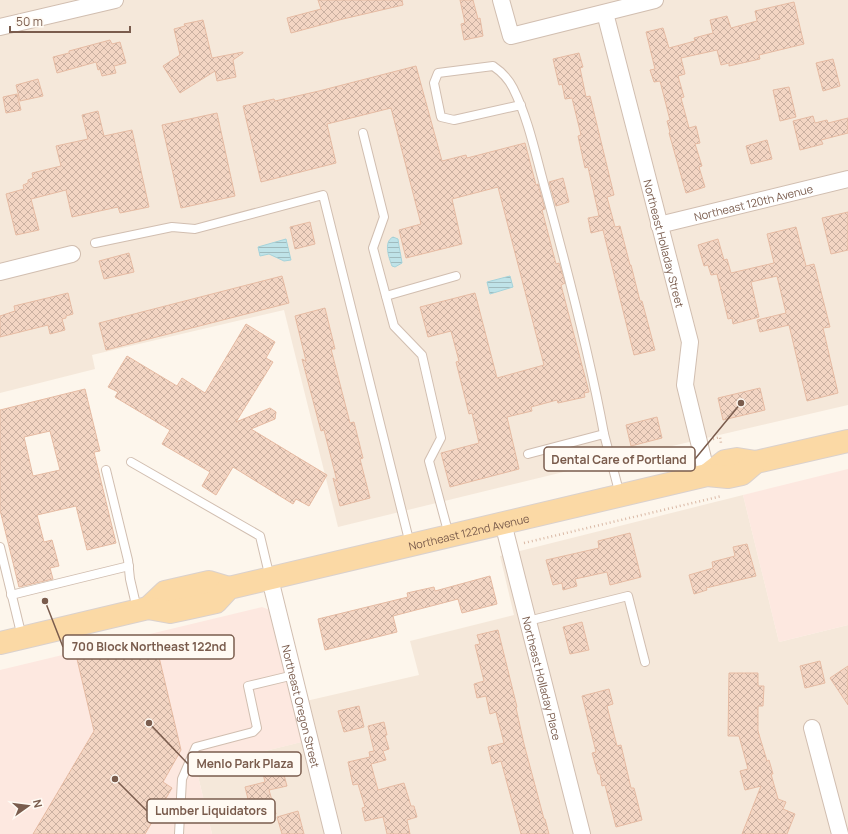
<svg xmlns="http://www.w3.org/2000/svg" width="848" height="834" viewBox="0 0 848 834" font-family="Manrope,sans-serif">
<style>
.residential{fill:#f5e8da}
.commercial{fill:#fde8e0}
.water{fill:url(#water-rules);stroke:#a5d3da}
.building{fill:url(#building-cross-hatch);stroke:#e6bba3;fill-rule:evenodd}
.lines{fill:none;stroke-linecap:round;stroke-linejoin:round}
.service-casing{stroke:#d1beb0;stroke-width:10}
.minor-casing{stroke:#d1beb0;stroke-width:18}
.primary-casing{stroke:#dad1cd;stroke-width:24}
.path{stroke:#d9b8a5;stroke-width:2.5;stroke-dasharray:1 3;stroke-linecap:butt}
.service{stroke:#fff;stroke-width:8}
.minor{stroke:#fff;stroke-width:16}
.primary{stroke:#fbd9a5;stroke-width:22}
.labels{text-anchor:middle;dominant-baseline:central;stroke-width:3;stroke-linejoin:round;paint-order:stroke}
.street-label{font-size:11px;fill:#7a5c4d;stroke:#fffaf3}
.leader{fill:none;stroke:#7a5c4d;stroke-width:1.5}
.callout-dot{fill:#7a5c4d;stroke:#fffaf3;stroke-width:1.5}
.callout{fill:#fffaf3;stroke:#7a5c4d;stroke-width:1.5}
.callout-label{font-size:12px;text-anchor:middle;font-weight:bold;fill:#7a5c4d}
</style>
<defs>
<pattern id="water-rules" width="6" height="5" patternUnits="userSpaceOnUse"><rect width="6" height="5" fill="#bfe3e8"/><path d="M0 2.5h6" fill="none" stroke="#a0bbbe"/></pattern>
<pattern id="building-cross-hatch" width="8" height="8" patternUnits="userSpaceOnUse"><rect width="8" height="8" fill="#f3d5c3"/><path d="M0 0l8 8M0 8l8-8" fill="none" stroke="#cab0a1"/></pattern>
</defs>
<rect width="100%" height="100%" fill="#fdf6ec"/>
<g class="residential">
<polygon points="0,0 848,0 848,405 621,458 338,527 284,310 92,355 95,369 0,393"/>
<polygon points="743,495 779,642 848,625 848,834 212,834 196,768 301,742 293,704 419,675 410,641 514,615 500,556"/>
</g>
<g class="commercial">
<polygon points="848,469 848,625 779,642 743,495"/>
<polygon points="262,607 270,610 302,742 196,768 212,834 0,834 0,670"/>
</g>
<g class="water">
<path d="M393,237L398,239C399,247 401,256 402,263L395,267L392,266C389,258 383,242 393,237Z"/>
<polygon points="286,239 291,260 284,261 269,254 260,256 258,247"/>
<polygon points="510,276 513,287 490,294 487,282"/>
</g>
<g class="building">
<polygon points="318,0 402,0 403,5 343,19 291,33 287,18 321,9"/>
<polygon points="460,0 473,0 478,19 480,18 483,36 464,40 461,24 465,23"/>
<polygon points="794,2 804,44 759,55 760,59 729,66 729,63 721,65 717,50 681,58 685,74 678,76 684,97 681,98 689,128 696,126 700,143 695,144 702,166 699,167 705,187 686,193 669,133 670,132 667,121 670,120 660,81 654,82 650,70 655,69 646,32 663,28 669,48 695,41 694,38 713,33 710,20 727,16 731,28 757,21 755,11"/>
<polygon points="203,20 212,58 243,52 243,53 233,60 236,77 217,81 215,71 180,93 163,66 180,55 174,29 185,26 184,24"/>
<polygon points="110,40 112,44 120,42 126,63 114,66 116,73 102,76 100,69 98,70 96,62 57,73 53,57 69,53 69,51"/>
<polygon points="579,53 583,67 580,68 586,97 590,96 614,195 607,197 615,227 620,226 630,265 631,265 640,301 642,301 655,350 634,355 603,230 591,233 588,218 599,216 588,167 585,168 578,136 581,135 572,98 565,99 562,84 559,85 553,59"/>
<polygon points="833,59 840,86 823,91 816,63"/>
<polygon points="416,66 442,161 466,155 467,158 525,143 536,185 538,184 545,209 542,210 556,264 559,263 565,283 561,285 589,392 584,393 585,397 558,403 557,400 531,407 532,411 507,417 519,469 450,487 441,453 479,443 472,413 469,414 456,362 459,361 451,331 428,337 420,307 475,293 497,378 544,365 498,187 452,199 462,244 406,258 399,230 421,224 391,108 327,124 336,163 261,182 243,106 274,99 275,101 319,91"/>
<polygon points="38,79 43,96 20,101 16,85"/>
<polygon points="789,87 796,117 780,121 773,90"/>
<polygon points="17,94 21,110 6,113 3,97"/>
<polygon points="98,111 104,136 132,130 149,207 120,213 118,207 72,217 66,190 31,199 39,230 16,235 6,194 24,189 23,185 28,183 28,180 33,178 32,173 61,166 56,146 88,139 82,115"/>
<polygon points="217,113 235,196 181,208 162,125"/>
<polygon points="813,116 815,123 827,120 828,123 848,118 848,133 821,140 823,144 800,150 793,121"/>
<polygon points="767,140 772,159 751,164 746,146"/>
<polygon points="563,178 569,202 556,206 549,182"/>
<polygon points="848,212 848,250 831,254 822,218"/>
<polygon points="310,222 315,244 295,249 290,227"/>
<polygon points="796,227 806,266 814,264 830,327 823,328 838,393 807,401 789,325 760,332 757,320 786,313 777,276 751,282 759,317 733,324 732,318 728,319 717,274 711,275 708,265 704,266 698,245 718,239 724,260 727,259 731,273 774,263 767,234"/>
<polygon points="129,253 134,272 104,279 99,261"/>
<polygon points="282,276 289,303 106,350 99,323"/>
<polygon points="68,293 73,314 66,316 66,318 62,319 65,330 50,334 48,325 0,337 0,316 15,311 14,306"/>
<polygon points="325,308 335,349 331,349 350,423 354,422 363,458 360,459 370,498 340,506 333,478 337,481 324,430 321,431 302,359 306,361 295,316"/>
<polygon points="246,324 275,342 266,358 273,362 236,422 270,408 276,412 275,419 251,429 327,475 309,506 296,499 293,504 233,467 216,495 202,486 210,472 162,444 170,430 115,397 118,392 108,387 127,356 177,386 182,378 205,393"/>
<polygon points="760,388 765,410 723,420 718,398"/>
<path d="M85,389L100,451L94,452L116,543L87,550L76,506L37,515L44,542L52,540L59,566L50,568L53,579L19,587L0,510V410ZM50,431L60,470L33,476L24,437Z"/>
<polygon points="657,417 662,438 631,446 626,425"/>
<polygon points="630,533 641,577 610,585 607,572 575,579 577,586 563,590 562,583 553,585 546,560 599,548 598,541"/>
<polygon points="747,544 756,576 706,588 707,590 694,594 689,575 713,568 712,562 735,556 733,547"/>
<polygon points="490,576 497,604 462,613 458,599 393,616 397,632 325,650 318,619 408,597 407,593 434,587 435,591"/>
<polygon points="582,622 589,650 570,654 563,627"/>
<polygon points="498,630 517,707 516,708 524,744 544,819 545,819 549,834 521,834 501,761 492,764 488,747 504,743 496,712 490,714 486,696 477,698 474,684 484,681 475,645 480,644 477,635"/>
<polygon points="155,640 181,750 163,782 172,788 145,834 33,834 94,731 77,659"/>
<polygon points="820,661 825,683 805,688 800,666"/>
<polygon points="848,666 848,705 830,678"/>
<polygon points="729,673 758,673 758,686 764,686 763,706 758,706 758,731 767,761 769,760 773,774 771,774 778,799 786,802 783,809 795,814 787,834 742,834 761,786 745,790 740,771 748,769 739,736 728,736"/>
<polygon points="609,689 613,704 607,706 617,746 621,745 631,788 634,788 642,820 616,827 605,785 602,786 600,774 598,774 592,753 596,752 582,696"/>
<polygon points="359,706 364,727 344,732 338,711"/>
<polygon points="384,722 387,735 385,735 389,749 383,751 386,760 371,764 378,790 404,783 411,806 414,806 417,817 407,820 410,834 387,834 383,817 365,821 362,808 365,807 358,784 353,785 348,762 370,757 369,752 374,751 368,726"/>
<polygon points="280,760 287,786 269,790 276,814 261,818 257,805 250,807 245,787 265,782 261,765"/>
<polygon points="298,811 304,834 282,834 277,817"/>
</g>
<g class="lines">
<defs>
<g id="service">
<path d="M521,105L454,120L441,117L434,83L438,73L493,66C502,72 508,78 513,88C529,120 536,157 546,192C568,272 589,352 604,434"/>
<polyline points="363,133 384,217 373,248 394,326 422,355 441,438 429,461 449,535"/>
<polyline points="95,243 172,227 195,229 323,195 410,544"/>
<polyline points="386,296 456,276"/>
<polyline points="528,454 604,434 620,495"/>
<polyline points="131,462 260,536 270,578"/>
<polyline points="106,470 128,560 130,579 137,609"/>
<polyline points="0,547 22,637"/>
<polyline points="11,595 129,566"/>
<polyline points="528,621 628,596 645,662"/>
<polyline points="179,834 182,779 196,747 253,732 257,728 248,686 294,675"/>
</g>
<g id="minor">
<polyline points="501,0 511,36 655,0"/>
<path id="s1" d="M605,13L690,342L685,385L707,475"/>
<polyline points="0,27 115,0"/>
<path id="s2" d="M659,225L848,179"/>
<polyline points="0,272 72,254"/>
<path id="s3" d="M503,523L582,834"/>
<path id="s4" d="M270,579L333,834"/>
<polyline points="812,728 840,834"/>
</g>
<g id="primary">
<polyline points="707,475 725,461 737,459 756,462 848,441"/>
<polyline points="148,608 165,592 209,582 229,588"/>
<path id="s5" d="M0,643L148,608L170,612L189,608L216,602L229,588L707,475L728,477L742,474L756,462"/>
</g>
</defs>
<use href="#service" class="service-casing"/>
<use href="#minor" class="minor-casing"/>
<use href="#primary" class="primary-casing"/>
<g class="path">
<polyline points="713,439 720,437 721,443"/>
<polyline points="524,543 722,496"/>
</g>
<use href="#service" class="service"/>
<use href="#minor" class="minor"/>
<use href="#primary" class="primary"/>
</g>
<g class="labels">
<g class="street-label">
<text stroke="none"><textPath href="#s2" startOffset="97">Northeast 120th Avenue</textPath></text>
<text stroke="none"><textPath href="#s1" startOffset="238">Northeast Holladay Street</textPath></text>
<text stroke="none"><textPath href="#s5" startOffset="487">Northeast 122nd Avenue</textPath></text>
<text stroke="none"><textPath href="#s3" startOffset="160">Northeast Holladay Place</textPath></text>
<text stroke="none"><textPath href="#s4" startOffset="131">Northeast Oregon Street</textPath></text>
</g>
</g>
<path class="leader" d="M741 403L695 459M45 601L63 647M149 723L188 764M115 779L147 811"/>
<g class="callout-dot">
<circle cx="741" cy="403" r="4"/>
<circle cx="45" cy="601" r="4"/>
<circle cx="149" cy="723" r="4"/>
<circle cx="115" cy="779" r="4"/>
</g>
<g class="callout">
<rect x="544" y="447" width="151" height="24" rx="4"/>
<rect x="63" y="635" width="171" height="24" rx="4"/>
<rect x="188" y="752" width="113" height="24" rx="4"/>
<rect x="147" y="799" width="128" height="24" rx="4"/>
</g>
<g class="callout-label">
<text x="619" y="464">Dental Care of Portland</text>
<text x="149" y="651">700 Block Northeast 122nd</text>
<text x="245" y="768">Menlo Park Plaza</text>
<text x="211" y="815">Lumber Liquidators</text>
</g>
<g transform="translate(28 806) rotate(76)" stroke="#fffaf3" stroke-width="3" paint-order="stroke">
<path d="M0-3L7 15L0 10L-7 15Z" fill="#7a5c4d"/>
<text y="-6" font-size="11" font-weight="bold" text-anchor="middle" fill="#7a5c4d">N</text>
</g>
<path d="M10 26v6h120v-6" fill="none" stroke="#7a5c4d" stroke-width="2"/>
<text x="16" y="26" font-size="12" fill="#7a5c4d" stroke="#fffaf3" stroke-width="3" paint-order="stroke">50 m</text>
</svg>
